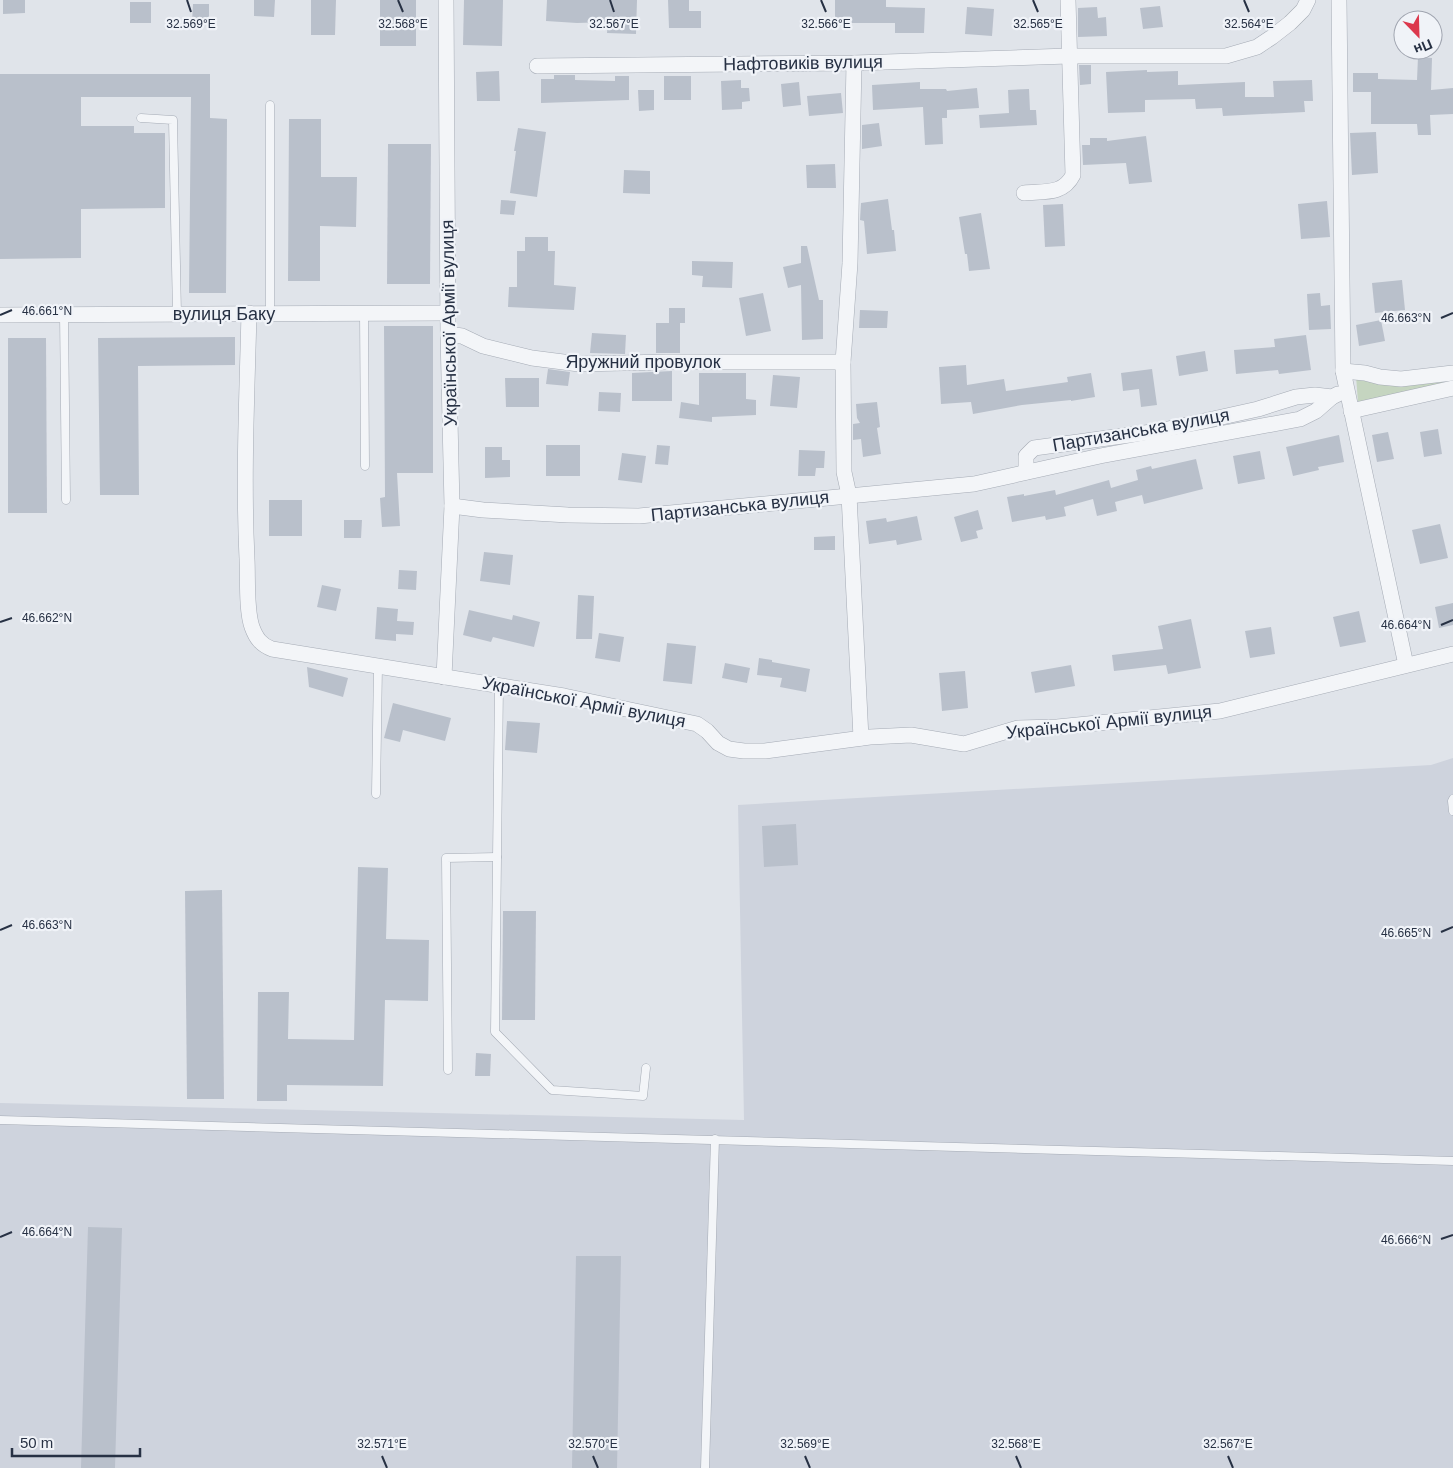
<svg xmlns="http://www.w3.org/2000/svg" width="1453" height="1468" viewBox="0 0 1453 1468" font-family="Arial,sans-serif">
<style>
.built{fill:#ced3dd}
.green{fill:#c5d5c0}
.building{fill:#b9c0cb}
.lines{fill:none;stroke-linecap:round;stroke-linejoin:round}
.lane-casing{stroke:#a5abb5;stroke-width:9}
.street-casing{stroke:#a5abb5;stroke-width:16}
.lane{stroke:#f3f5f8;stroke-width:8}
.street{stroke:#f3f5f8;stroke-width:15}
.ticks{fill:none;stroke:#273144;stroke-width:2}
.labels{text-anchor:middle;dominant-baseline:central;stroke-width:4.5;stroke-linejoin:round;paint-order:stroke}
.street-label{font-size:18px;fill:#273144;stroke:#f0f3f8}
.ticks-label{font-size:12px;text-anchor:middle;fill:#273144;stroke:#f0f3f8;stroke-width:4.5;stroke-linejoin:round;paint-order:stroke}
</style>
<rect width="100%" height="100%" fill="#e0e4ea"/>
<polygon class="built" points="1453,758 1453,1468 0,1468 0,1103 744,1120 738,805 1431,765"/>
<polygon class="green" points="1356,376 1453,376 1453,383 1358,402"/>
<g class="building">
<polygon points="3,0 25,0 25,13 3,14"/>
<polygon points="254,0 275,0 274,17 254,16"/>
<polygon points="311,0 336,0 335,35 311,35"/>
<rect x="380" y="0" width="36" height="46"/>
<polygon points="464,0 503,0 502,46 463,45"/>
<polygon points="547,0 637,0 636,34 607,33 608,22 577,23 546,21"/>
<polygon points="668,0 689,0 689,11 701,11 701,28 669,28"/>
<polygon points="835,0 886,0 886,7 925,8 924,33 895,33 895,23 835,23"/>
<rect x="130" y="2" width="21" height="21"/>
<polygon points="193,4 209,4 209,23 192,22"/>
<polygon points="1160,6 1163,27 1143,29 1140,8"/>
<polygon points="967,7 994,9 992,36 965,34"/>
<polygon points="1097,7 1098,18 1106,17 1107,36 1078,37 1078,8"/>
<polygon points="1418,57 1432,58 1431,90 1453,88 1453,114 1430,115 1431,135 1418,135 1417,124 1371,124 1371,92 1353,92 1353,73 1378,73 1378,79 1417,80"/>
<polygon points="1079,65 1091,65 1091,84 1080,85"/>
<polygon points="1147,70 1147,72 1178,71 1178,85 1245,82 1245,97 1274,97 1273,81 1312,80 1313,101 1304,101 1305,112 1223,116 1222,108 1196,109 1195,99 1145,100 1145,112 1108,113 1106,72"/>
<polygon points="499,71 500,101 477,101 476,72"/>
<polygon points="0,74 210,74 210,118 227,119 226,293 189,293 191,97 81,97 81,126 134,126 134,133 165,133 165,208 81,209 81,258 0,259"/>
<polygon points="554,75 575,75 575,80 615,81 615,76 629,76 629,100 541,103 541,79 554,79"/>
<rect x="664" y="76" width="27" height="24"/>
<polygon points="741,80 741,88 749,88 750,101 742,102 742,109 722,110 721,81"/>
<polygon points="799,82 801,105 783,107 781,84"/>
<polygon points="920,82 920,89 946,89 947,91 977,88 979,108 947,110 947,118 942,118 943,144 925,145 923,107 873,110 872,85"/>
<polygon points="1029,89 1030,110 1036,110 1037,125 980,128 979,115 1009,113 1008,90"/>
<polygon points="638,90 654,90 654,110 639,111"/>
<polygon points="841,93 843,113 809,116 807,96"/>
<polygon points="289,119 321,119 321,177 357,177 356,227 320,226 320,281 288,281"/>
<polygon points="879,123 882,146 862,149 862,125"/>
<polygon points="518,128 546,132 537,197 510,193 516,151 514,151"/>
<polygon points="1376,132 1378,173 1352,175 1350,133"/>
<polygon points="1146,136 1152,182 1129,184 1126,163 1083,165 1082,145 1090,145 1090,138 1107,138 1107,141"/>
<polygon points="388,144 431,144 430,284 387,284"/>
<polygon points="835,164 836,188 807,188 806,165"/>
<polygon points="624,170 650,171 650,194 623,193"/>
<polygon points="888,199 892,230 894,230 896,251 867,254 864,221 860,220 861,203"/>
<polygon points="501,200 516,201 514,215 500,214"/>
<polygon points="1327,201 1330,237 1301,239 1298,204"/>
<polygon points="1063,204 1065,246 1045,247 1043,205"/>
<polygon points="981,213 990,269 969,271 967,254 965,254 959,217"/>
<polygon points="525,237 548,237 548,251 555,251 554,285 576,287 574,310 508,307 509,287 517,287 517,251 525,251"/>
<polygon points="801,246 807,246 819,300 823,300 823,339 802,340 801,285 788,288 783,267 801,263"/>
<polygon points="692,261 733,262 732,288 702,287 703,276 692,275"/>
<polygon points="1402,280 1405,310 1375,313 1372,283"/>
<polygon points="763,293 771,331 746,336 739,298"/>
<polygon points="1320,293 1321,306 1330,305 1331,329 1309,330 1307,294"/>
<polygon points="669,308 685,308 685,323 680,323 680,353 656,353 656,323 678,323 669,323"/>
<polygon points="860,310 888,311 887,328 859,328"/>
<polygon points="1381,320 1385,341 1359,346 1356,325"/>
<polygon points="384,326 433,326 433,473 397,473 400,526 382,527 380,498 385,497"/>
<polygon points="592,333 626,335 625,354 590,353"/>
<polygon points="1306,335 1311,370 1279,374 1278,370 1236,374 1234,350 1275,347 1274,339"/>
<polygon points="235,337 235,365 138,366 139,495 100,495 98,338"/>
<polygon points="8,338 46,338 47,513 8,513"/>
<polygon points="1205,351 1208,371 1179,376 1176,356"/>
<polygon points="966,365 967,385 1004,379 1006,391 1068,382 1067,377 1091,373 1095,397 1071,401 1071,400 1022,405 973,414 971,402 941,404 939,367"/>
<polygon points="548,369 570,372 568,386 546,384"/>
<polygon points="1152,369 1157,405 1141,407 1139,389 1123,391 1121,373"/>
<polygon points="672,371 672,401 632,401 632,373"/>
<polygon points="699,373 746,373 746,399 756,400 756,415 712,417 712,422 679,418 681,402 699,405"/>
<polygon points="773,375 800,377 797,408 770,406"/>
<polygon points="505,378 539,378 539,407 506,407"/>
<polygon points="599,392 621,393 620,412 598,411"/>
<polygon points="877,402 880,427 877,428 881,454 863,457 861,439 853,440 853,424 860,423 857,418 856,404"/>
<polygon points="1438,429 1442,454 1424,457 1420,432"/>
<polygon points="1388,432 1394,459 1377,462 1372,435"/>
<polygon points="1339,435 1344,462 1318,467 1319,470 1293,476 1286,447"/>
<rect x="546" y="445" width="34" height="31"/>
<polygon points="657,445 670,446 668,465 655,464"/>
<polygon points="485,447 502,447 502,460 510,460 510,477 485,478"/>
<polygon points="799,450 825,451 824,468 816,468 815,476 798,476"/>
<polygon points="1260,451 1265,479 1238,484 1233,456"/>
<polygon points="622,453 646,456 642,483 618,480"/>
<polygon points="1196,459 1203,489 1144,504 1142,495 1115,502 1117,511 1097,516 1093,499 1064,507 1066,516 1046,520 1045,516 1012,522 1007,497 1024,494 1024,496 1055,490 1056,495 1109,480 1111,488 1138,480 1136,470 1151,466 1152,469"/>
<rect x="269" y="500" width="33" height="36"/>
<polygon points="978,510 983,529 976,531 978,538 961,542 954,517"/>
<polygon points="917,516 922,540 897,545 896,540 869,544 866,521 886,518 887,522"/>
<polygon points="344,520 362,520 361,538 344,538"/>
<polygon points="1440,524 1448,558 1420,564 1412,530"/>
<polygon points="835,536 835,550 814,550 814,537"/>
<polygon points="484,552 513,555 510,585 480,581"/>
<polygon points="399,570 417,571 416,590 398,589"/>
<polygon points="322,585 341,589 336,611 317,607"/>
<polygon points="578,595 594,596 592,639 576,639"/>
<polygon points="1453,603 1453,625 1439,628 1435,607"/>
<polygon points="377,607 398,609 397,621 414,622 413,635 396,634 396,641 375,639"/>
<polygon points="469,610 512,620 513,615 540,622 534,647 493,637 491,642 463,635"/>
<polygon points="1359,611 1366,642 1340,647 1333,617"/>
<polygon points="1191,619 1201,668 1168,674 1166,665 1114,671 1112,655 1163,649 1158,626"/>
<polygon points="1271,627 1275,654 1250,658 1245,631"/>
<polygon points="599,633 624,637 620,662 595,658"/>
<polygon points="667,643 696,646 692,684 663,681"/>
<polygon points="759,658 772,660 772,662 810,669 806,692 780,687 782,678 757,675"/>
<polygon points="725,663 750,668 747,683 722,678"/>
<polygon points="1071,665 1075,686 1035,693 1031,672"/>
<polygon points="307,667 348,678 343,697 309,687"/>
<polygon points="965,671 968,708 942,711 939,673"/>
<polygon points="393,703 451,718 445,741 403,730 400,742 384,738"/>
<polygon points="507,721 540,723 537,753 505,750"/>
<polygon points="796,824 798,865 764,867 762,826"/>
<polygon points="358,867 388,868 386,939 429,940 428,1001 385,1000 383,1086 287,1085 287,1101 257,1101 258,992 289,992 288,1039 354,1040"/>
<polygon points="222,890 224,1099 187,1099 185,891"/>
<polygon points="503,911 536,911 535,1020 502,1020"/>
<polygon points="476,1053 491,1054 490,1076 475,1076"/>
<polygon points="88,1227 122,1228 115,1468 81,1468"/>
<polygon points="576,1256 621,1256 617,1468 572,1468"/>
</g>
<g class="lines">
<defs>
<g id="lane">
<polyline points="270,105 270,313"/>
<polyline points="141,118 173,120 177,314"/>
<polyline points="364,313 365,466"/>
<polyline points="64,314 66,500"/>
<polyline points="499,685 495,1032 552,1090 643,1096 646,1068"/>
<polyline points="376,794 378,666"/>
<polyline points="1453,799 1452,801 1453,811"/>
<polyline points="448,1070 446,858 497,857"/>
<polyline points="0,1120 1453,1161"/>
<polyline points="705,1468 715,1139"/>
</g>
<g id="street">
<polyline points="1339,0 1343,371 1406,665"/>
<polyline points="854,63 850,263 843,362 844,472 849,495 861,738"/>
<polyline points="537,66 854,63 1069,56 1226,56 1257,47 1272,37 1290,23 1303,10 1308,0"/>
<path d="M1024,193C1044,191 1063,195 1073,175L1068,0"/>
<path d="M249,313C247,395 243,477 247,559C248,578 246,610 252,627C256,638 261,645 272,649L564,696L697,724L707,731L718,743L729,749L744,751H765L870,737L911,735L964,744L1018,728L1057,727L1220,711L1453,654"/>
<polyline points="0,315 448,313"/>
<polyline points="448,334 462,336 483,346 532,358 579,364 667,362 843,362"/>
<polyline points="1343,371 1365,373 1380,377 1401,379 1453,373"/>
<polyline points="1351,411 1453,388"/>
<polyline points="1026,472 1026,456 1034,448 1159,431 1258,409 1296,397 1315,395 1332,397 1338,394"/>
<polyline points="452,506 483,510 568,515 639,516 974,484 1100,456 1300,419 1316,411 1332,397"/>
<polyline points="444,677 452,506 448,334 446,0"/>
</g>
</defs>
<use href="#lane" class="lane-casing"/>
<use href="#street" class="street-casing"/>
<use href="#lane" class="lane"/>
<use href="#street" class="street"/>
</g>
<path class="ticks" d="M187,0L191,12M398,0L403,12M610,0L614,12M821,0L826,12M1033,0L1038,12M1244,0L1249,12M0,315L12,310M1441,318L1453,313M0,622L12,618M1441,625L1453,620M0,930L12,925M1441,932L1453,927M0,1237L12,1232M1441,1239L1453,1235M382,1456L387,1468M593,1456L598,1468M805,1456L810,1468M1016,1456L1021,1468M1228,1456L1233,1468"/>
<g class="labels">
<g class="street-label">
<text transform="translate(803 63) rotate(-1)">Нафтовиків вулиця</text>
<text x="224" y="314">вулиця Баку</text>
<text transform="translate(449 323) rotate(-91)">Української Армії вулиця</text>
<text x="643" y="362">Яружний провулок</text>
<text transform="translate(1141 430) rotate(-10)">Партизанська вулиця</text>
<text transform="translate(740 506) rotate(-6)">Партизанська вулиця</text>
<text transform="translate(584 702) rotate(11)">Української Армії вулиця</text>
<text transform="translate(1109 722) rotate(-6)">Української Армії вулиця</text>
</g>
</g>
<g class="ticks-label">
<text x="191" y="28">32.569°E</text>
<text x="403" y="28">32.568°E</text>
<text x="614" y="28">32.567°E</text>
<text x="826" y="28">32.566°E</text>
<text x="1249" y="28">32.564°E</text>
<text x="1038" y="28">32.565°E</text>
<text x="47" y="315">46.661°N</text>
<text x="1406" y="322">46.663°N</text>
<text x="47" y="622">46.662°N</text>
<text x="1406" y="629">46.664°N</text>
<text x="47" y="929">46.663°N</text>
<text x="1406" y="937">46.665°N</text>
<text x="47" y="1236">46.664°N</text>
<text x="1406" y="1244">46.666°N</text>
<text x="382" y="1448">32.571°E</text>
<text x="593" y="1448">32.570°E</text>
<text x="805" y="1448">32.569°E</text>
<text x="1016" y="1448">32.568°E</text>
<text x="1228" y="1448">32.567°E</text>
</g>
<g transform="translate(1418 35) rotate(157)"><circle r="24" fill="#f0f3f8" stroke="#a0a5b0"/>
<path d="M0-4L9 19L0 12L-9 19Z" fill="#dc384d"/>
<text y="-8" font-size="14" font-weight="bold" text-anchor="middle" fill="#273144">Пн</text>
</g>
<path d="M12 1448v8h128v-8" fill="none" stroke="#273144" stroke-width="2.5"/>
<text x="20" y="1448" font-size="15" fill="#273144" stroke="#f0f3f8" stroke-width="4" paint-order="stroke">50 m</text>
</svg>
